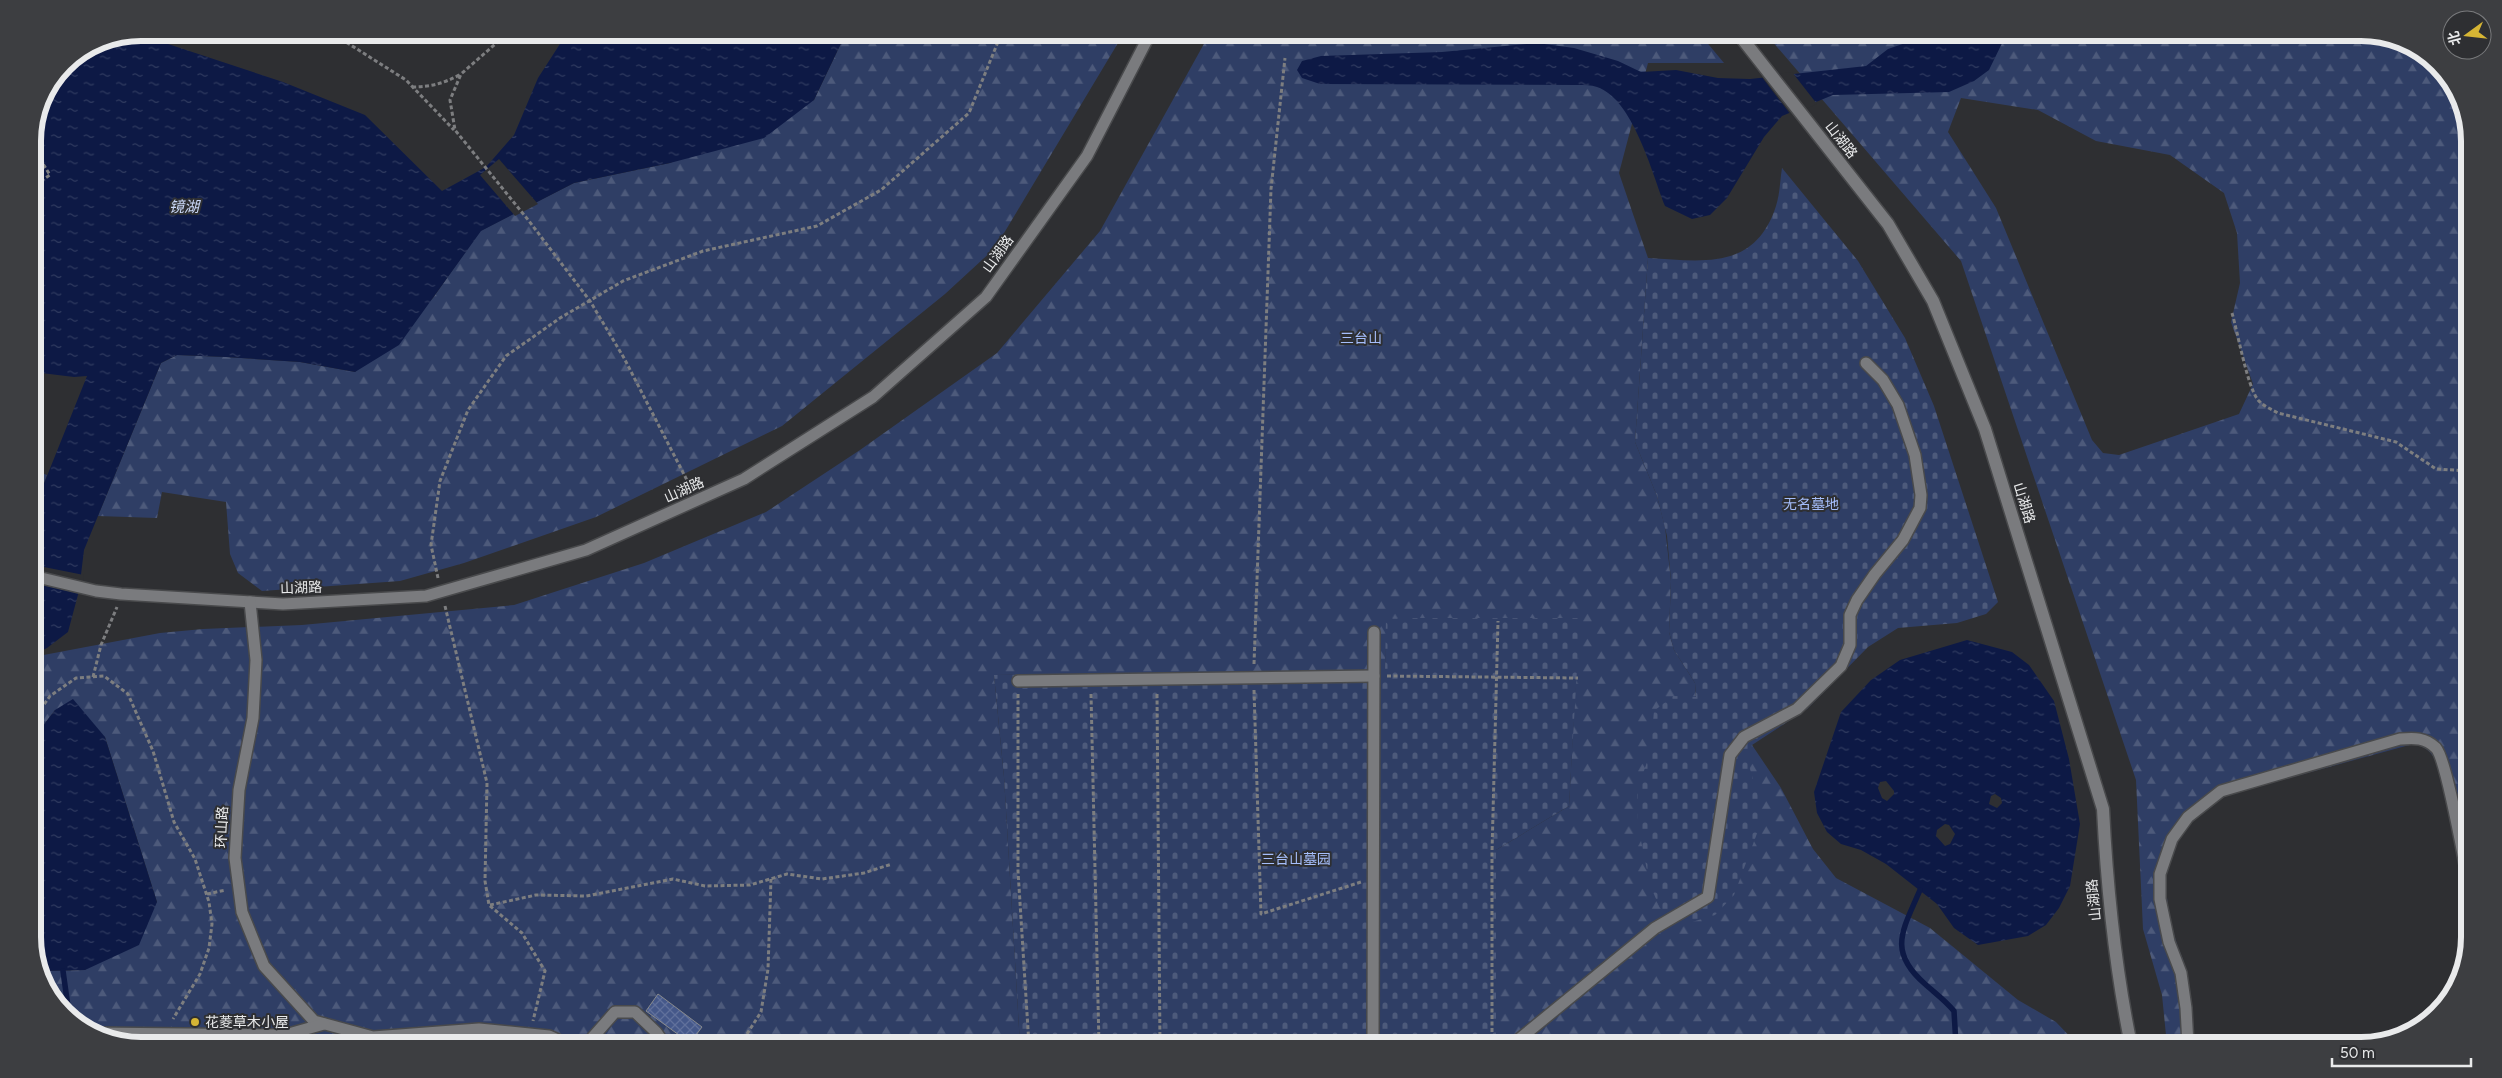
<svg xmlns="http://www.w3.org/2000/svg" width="2502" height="1078" viewBox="0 0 2502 1078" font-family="Figtree,'Noto Sans SC',sans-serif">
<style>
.forest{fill:url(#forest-firs);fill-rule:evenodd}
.cemetery{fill:url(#cemetery-stones)}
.water{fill:url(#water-ripples);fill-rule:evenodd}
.pier{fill:#2e2f32}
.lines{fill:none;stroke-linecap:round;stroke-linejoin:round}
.stream{stroke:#0d1945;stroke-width:5.5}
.building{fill:url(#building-cross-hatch);stroke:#888a8c}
.lane-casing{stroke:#494a4c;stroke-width:14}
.street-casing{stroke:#494a4c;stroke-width:15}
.path{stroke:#7d7e80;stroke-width:3;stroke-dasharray:4 2.5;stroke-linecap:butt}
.lane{stroke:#7a7b7e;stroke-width:11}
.street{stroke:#7a7b7e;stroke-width:12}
.poi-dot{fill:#d6b534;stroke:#2e2f32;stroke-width:2}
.labels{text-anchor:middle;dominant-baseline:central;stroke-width:4;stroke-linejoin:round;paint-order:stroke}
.street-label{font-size:14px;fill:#e9eaeb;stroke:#2e2f32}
.park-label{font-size:14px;fill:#a5befb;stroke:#2e2f32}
.poi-label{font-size:14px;fill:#e9eaeb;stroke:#2e2f32;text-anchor:start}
.water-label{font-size:15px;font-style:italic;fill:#cad8f7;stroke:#2e2f32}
.rim{fill:none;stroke:#e9eaeb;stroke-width:6}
</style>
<defs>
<pattern id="forest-firs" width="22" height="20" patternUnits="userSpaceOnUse" patternTransform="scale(1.25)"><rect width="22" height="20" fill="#2f3e65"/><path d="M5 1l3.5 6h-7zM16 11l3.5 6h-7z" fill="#4d5a7b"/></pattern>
<pattern id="cemetery-stones" width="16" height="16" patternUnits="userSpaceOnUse" patternTransform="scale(1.25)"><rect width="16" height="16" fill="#2f3e65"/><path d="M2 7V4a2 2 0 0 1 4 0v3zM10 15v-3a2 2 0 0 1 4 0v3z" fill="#4d5a7b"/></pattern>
<pattern id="water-ripples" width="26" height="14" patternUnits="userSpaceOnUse" patternTransform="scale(1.25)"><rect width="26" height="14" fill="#0d1945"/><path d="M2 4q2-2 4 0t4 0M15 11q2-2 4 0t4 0" fill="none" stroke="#303b60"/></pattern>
<pattern id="building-cross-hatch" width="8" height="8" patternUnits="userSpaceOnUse" patternTransform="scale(1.25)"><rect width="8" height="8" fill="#45588a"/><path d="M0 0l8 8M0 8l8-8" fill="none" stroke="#60709b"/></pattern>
</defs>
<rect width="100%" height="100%" fill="#2e2f32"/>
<g class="forest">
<polygon points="846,33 1124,33 995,248 945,294 782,426 596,517 464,563 400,581 262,591 238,573 230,554 226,502 162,492 157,518 98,516 161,363 177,355 226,357 300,362 355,372 433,298 480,231 574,183 670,163 814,100"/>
<polygon points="1210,33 1699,33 1724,63 1648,63 1619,173 1648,258 1635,442 1657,496 1665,527 1671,581 1669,632 1674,650 1695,683 1696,698 1752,745 1781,788 1813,849 1836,878 1930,928 2018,1000 2056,1022 2078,1045 1496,1045 1496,850 1569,806 1579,618 1387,618 1385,672 994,675 1004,777 1020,1045 141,1045 100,1037 55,1003 43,971 85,970 157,902 105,737 55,710 33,739 33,657 160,633 203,629 302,625 514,605 644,563 766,512 860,450 997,353 1100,231"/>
<path d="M1765,33H2361L2402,41L2451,80L2469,134V895L2438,766C2432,753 2428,747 2413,744L2223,796C2163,835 2157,875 2176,941C2178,949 2183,957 2185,966C2190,993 2193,1018 2193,1045H2167L2162,995L2143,929L2136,780L1961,261ZM1961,98L2038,110L2096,141L2170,155L2224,193L2237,233L2240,283L2231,322L2253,384L2239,414L2119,455L2103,453L2092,440L1996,208L1948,132Z"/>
<polygon points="33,470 47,475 39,496 39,552 33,551"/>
</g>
<g class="cemetery">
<path d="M1782,168L1858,261L1905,338L1934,406L1998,602L1986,614L1957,623L1898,628L1868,647L1807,709L1752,745L1747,759L1759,799V828L1734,895L1715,915L1692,922L1660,908L1650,885L1638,826L1637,790L1650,754L1654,711L1673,696L1696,697L1695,683L1674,650L1669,632L1671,581L1667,536L1657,496L1635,442L1648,258C1703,261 1755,271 1776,206C1780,194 1780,180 1782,168Z"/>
<polygon points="1386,618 1580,618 1569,806 1496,850 1496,1045 1020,1045 1004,777 994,675 1385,672"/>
</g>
<g class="water">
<polygon points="141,33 163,33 162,42 283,82 365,115 442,191 486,167 514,135 538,78 567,33 846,33 814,100 764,138 670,163 574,183 481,231 399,345 355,372 300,362 226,357 177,355 161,363 84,550 79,591 68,632 47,648 33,655 33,574 39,560 39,496 87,376 74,377 33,372 33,134 44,93 64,64 100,41"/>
<path d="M1955,33H2007L1989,70L1974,81L1949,92L1833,95L1782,116L1764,137L1727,198L1710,215L1692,219L1665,206C1652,173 1633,99 1597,87C1591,85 1584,85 1578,85L1320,84L1302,78L1297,70L1302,61L1321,56L1442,52L1537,43L1574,48L1618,61L1641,72L1676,70L1718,78L1750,79L1866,66L1888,49L1920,38Z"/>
<path d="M1967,640L2012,652L2029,665L2054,701L2069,759L2080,824L2070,886L2059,908L2046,925L2028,936L1978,945L1954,928L1937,904L1886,864L1861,850L1841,844L1827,832L1817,813L1814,792L1841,712L1871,680L1900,660ZM1886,781L1894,791V794L1887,801L1882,798L1878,788L1880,782ZM1995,794L2001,798L2002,803L1997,808L1989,804L1991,796ZM1945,824L1949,825L1955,834L1950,844L1945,846L1936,836L1937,830Z"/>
<polygon points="73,699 105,737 157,902 139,945 85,970 43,971 33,945 33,739 55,710"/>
</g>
<g class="pier">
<polygon points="1792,72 1817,104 1791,115 1761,76"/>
<polygon points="499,159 538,204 515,216 480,175"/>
<polygon points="34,565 84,575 81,593 33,583"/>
</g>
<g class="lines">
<g class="stream">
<path d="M1920,890C1903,930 1887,951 1925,984C1935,993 1945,1000 1954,1011L1956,1045"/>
<polyline points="63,971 69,1014"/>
</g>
</g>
<polygon class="building" points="658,994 702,1027 690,1043 646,1011"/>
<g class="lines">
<defs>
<g id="lane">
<polyline points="33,576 96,591 121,594 283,604 426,596 586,550 744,479 873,397 986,297 1087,156 1151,32"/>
<polyline points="250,602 256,660 253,718 239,790 235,858 242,912 264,966 314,1021 373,1037 479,1029 549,1036 569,1045"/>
<polyline points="1018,681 1374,676"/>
<polyline points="94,1033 285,1035 324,1024"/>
<polyline points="586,1045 615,1012 635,1012 656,1032 665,1045"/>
<polyline points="1373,1045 1374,632"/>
<polyline points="1512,1045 1655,928 1708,897 1730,755 1744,737 1797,709 1841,666 1850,645 1850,615 1857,600 1875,574 1903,540 1920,508 1921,495 1915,455 1898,405 1883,380 1866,363"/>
<path d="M2188,1045L2186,1008L2181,973L2169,942L2160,899V874L2172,839L2188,817L2221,791L2400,739C2414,738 2425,737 2436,748C2447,761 2464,862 2469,885"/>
</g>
<path id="street" d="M1737,32L1888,224L1933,301L1985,429L2103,809C2107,889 2115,967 2131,1045"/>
</defs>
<use href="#lane" class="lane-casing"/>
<use href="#street" class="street-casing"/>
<g class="path">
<polyline points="330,32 406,80 454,130"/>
<polyline points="509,32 461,74 450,100 455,130 529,221 590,301 624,358 691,488"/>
<path d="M412,87C431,87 445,83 461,74"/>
<polyline points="33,148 50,175 33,186"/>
<path d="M2232,313C2238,333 2247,386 2258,400C2263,406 2271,409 2278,413L2396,442L2436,469L2469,471"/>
<polyline points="438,578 431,545 440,481 468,410 506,356 560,318 623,281 703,251 817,226 881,190 969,113 1002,32"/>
<polyline points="445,606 487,783 485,881 489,905 522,933 545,971 533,1021"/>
<polyline points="1254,664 1271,189 1285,58"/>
<polyline points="1387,676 1578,678"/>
<polyline points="93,677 101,645 117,607"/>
<polyline points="1254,690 1261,914 1361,882"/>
<polyline points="1018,694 1018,871 1029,1045"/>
<polyline points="1091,694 1099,1045"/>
<polyline points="1157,694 1160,1045"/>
<polyline points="33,720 50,696 76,678 104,676 128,694 153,751 174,822 195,859 209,902 212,924 209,948 200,974 173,1019"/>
<polyline points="207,894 226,890"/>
<polyline points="490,905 536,895 586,896 673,879 705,886 750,885 787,874 822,879 864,873 892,864"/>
<polyline points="740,1045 761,1012 768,969 771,879"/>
<polyline points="1492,1045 1492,852 1498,621"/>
</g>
<use href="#lane" class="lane"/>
<use href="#street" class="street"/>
</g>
<circle class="poi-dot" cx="195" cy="1022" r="5"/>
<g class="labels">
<g class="street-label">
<text transform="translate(1841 140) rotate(52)">山湖路</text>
<text transform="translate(998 254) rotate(-54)">山湖路</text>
<text transform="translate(684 490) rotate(-24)">山湖路</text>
<text transform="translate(2024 503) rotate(73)">山湖路</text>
<text transform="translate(301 588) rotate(-2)">山湖路</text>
<text transform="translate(222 827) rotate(-87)">环山路</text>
<text transform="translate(2094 900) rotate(-96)">山湖路</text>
</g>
<g class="park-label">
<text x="1361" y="338">三台山</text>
<text x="1811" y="504">无名墓地</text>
<text x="1296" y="859">三台山墓园</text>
</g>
<g class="poi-label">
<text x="205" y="1022">花菱草木小屋</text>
</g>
<g class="water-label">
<text x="184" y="207">镜湖</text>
</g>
</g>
<path d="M0 0H2502V1078H0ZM141 41H2361A100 100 0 0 1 2461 141V937A100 100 0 0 1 2361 1037H141A100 100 0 0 1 41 937V141A100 100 0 0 1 141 41Z" fill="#3d3e41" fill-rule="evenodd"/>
<path class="rim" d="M141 41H2361A100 100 0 0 1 2461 141V937A100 100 0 0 1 2361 1037H141A100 100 0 0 1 41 937V141A100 100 0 0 1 141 41Z"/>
<g transform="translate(2467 35) rotate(255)"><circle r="24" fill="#2e2f32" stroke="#797a7c"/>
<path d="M0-4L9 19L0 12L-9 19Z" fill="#d6b534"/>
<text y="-8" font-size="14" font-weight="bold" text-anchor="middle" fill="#e9eaeb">北</text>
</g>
<path d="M2332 1058v8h139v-8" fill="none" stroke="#e9eaeb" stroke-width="2.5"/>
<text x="2340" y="1058" font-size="15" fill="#e9eaeb" stroke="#2e2f32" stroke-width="4" paint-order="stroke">50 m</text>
</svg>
